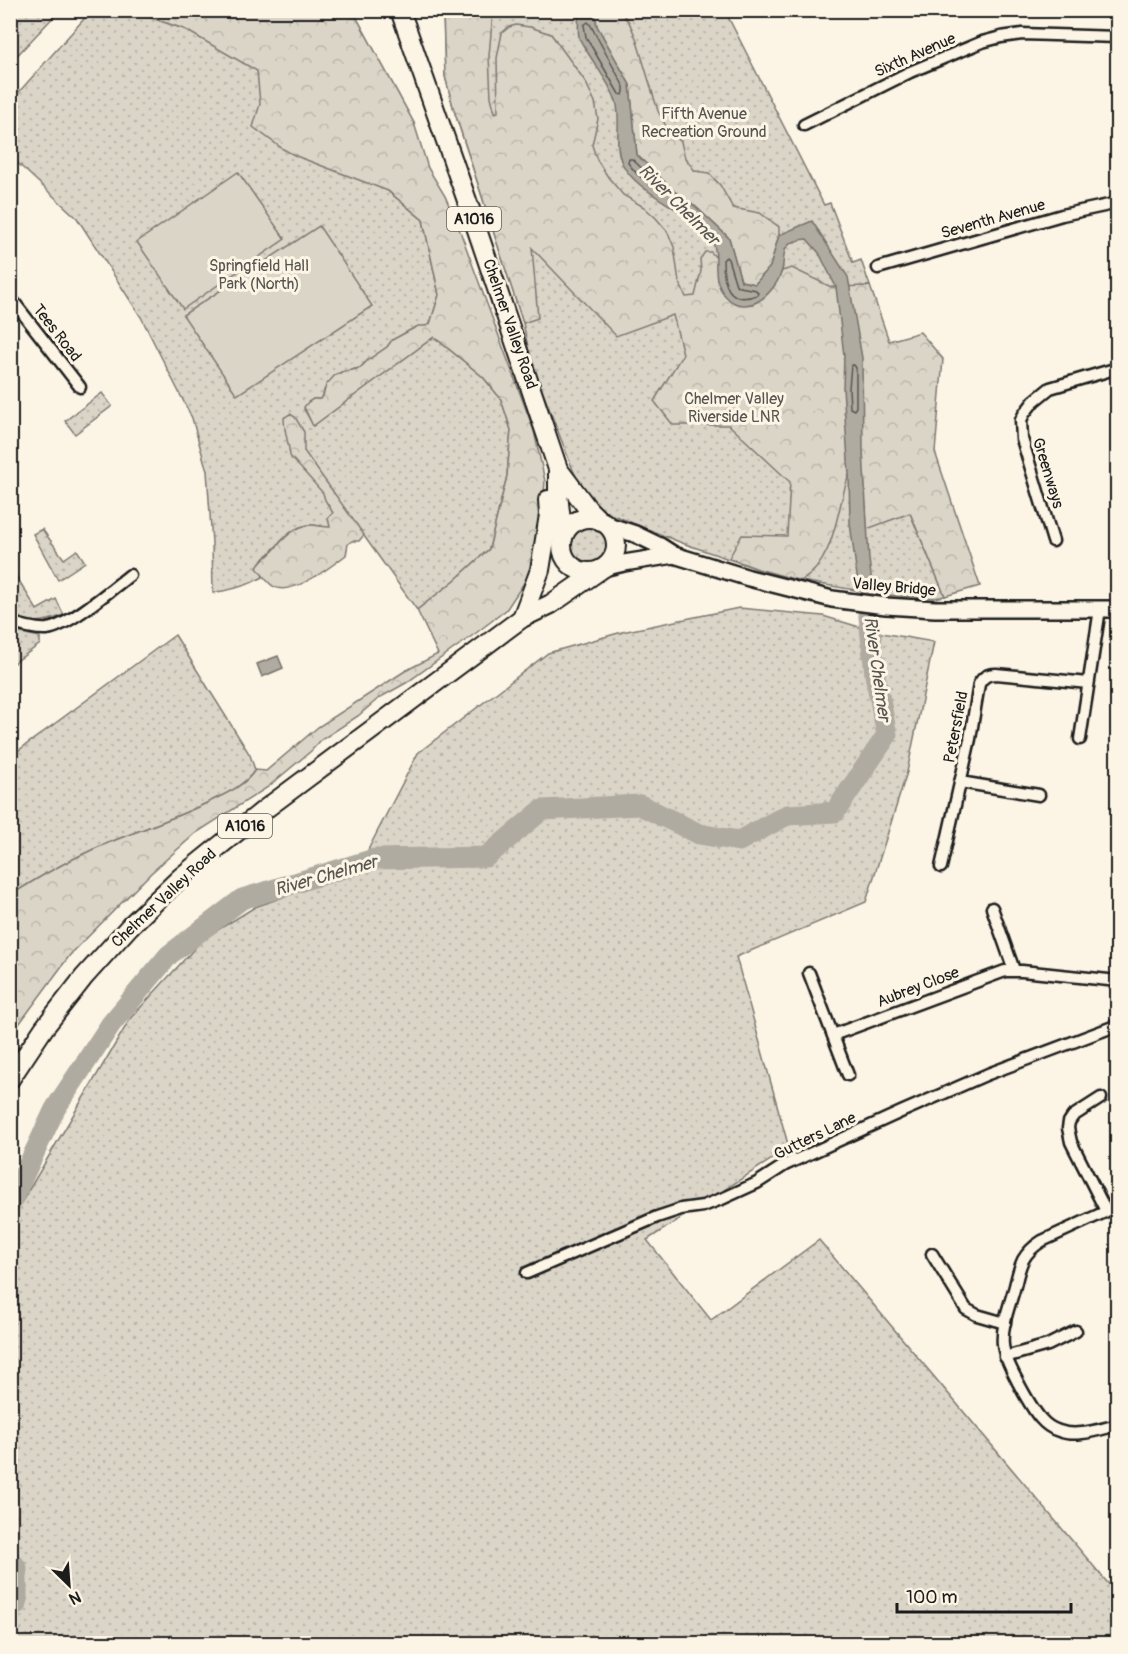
<svg xmlns="http://www.w3.org/2000/svg" width="1128" height="1654" viewBox="0 0 1128 1654" font-family="Pangolin,sans-serif">
<style>
.green{fill:url(#green-dots);stroke:#7c7872;stroke-width:1.5}
.forest{fill:url(#forest-crowns);stroke:#7c7872;stroke-width:1.5}
.pitch{fill:#dbd5c8;stroke:#7c7872;stroke-width:1.5}
.water{fill:#b0aba1;stroke:#75726c;stroke-width:1.5}
.lines{fill:none;stroke-linecap:round;stroke-linejoin:round}
.shore{stroke:#575551;stroke-width:1.5}
.river{stroke:#b0aba1;stroke-width:21}
.street-casing{stroke:#1c1c1c;stroke-width:15}
.secondary-casing{stroke:#1c1c1c;stroke-width:20}
.primary-casing{stroke:#1c1c1c;stroke-width:22}
.street{stroke:#fcf5e5;stroke-width:10}
.secondary{stroke:#fcf5e5;stroke-width:15}
.primary{stroke:#fcf5e5;stroke-width:18}
.labels{text-anchor:middle;dominant-baseline:central;stroke-width:6;stroke-linejoin:round;paint-order:stroke}
.shield{fill:#fcf5e5;stroke:#5f5d58;stroke-width:1.5}
.shield-label{font-size:15px;font-weight:bold;fill:#1c1c1c}
.street-label{font-size:16px;fill:#1c1c1c;stroke:#fcf5e5}
.park-label{font-size:16px;fill:#555450;stroke:#fcf5e5}
.water-label{font-size:18px;font-style:italic;fill:#575551;stroke:#fcf5e5}
</style>
<defs>
<pattern id="green-dots" width="8" height="8" patternUnits="userSpaceOnUse" patternTransform="scale(1.5)"><rect width="8" height="8" fill="#dbd5c8"/><path d="M2 2h.1M6 6h.1" fill="none" stroke="#bbb6ab" stroke-width="1.8" stroke-linecap="round"/></pattern>
<pattern id="forest-crowns" width="20" height="18" patternUnits="userSpaceOnUse" patternTransform="scale(1.5)"><rect width="20" height="18" fill="#dbd5c8"/><path d="M2 6a3 3 0 1 1 6 0M12 15a3 3 0 1 1 6 0" fill="none" stroke="#bbb6ab"/></pattern>
</defs>
<rect width="100%" height="100%" fill="#fcf5e5"/>
<filter id="ink" filterUnits="userSpaceOnUse"><feTurbulence type="fractalNoise" baseFrequency=".0167" numOctaves="2"/><feDisplacementMap in="SourceGraphic" scale="12" xChannelSelector="R" yChannelSelector="G"/><feConvolveMatrix kernelMatrix="1 2 1 2 8 2 1 2 1" color-interpolation-filters="sRGB"/></filter>
<g filter="url(#ink)">
<g class="green">
<polygon points="11,10 59,11 11,62 10,11"/>
<path d="M91,11H143L149,17L184,29L353,11L414,123L388,191L423,220L439,295L430,324L426,326L414,328L392,340L387,347L368,360L360,368L341,372L324,390L323,396L320,399H313L304,409L313,425L434,337L483,377L501,399L511,430L507,476L489,549L455,580L417,610L346,511L330,527C323,527 316,525 310,525C287,526 276,551 259,563L263,577C248,586 231,590 213,593L212,543L207,471L192,418L141,317L77,218L11,157L10,102Z"/>
<polygon points="443,11 725,11 824,205 830,203 853,263 861,260 870,286 851,288 867,528 910,513 945,596 935,598 886,595 801,581 758,569 682,543 608,513 593,502 582,489 573,470 531,362 523,323 454,110 445,76"/>
<polygon points="102,393 112,406 75,434 65,421"/>
<circle cx="589" cy="545" r="19"/>
<polygon points="42,529 64,559 77,550 85,562 58,580 33,534"/>
<path d="M10,566L37,610L56,599L64,615C43,623 31,625 11,615Z"/>
<polygon points="739,608 823,616 876,632 934,642 907,772 866,902 736,957 789,1148 647,1240 711,1320 819,1240 1117,1594 1117,1643 11,1644 11,1220 130,1019 203,939 255,907 357,871 418,753 548,653 622,632"/>
<polygon points="11,631 40,637 40,644 11,665"/>
<path d="M175,635L250,755L255,770C246,784 230,792 215,799C180,817 144,828 108,843C74,857 42,875 11,895V756Z"/>
</g>
<g class="forest">
<path d="M143,11H353L414,123L428,168L445,196L460,231L534,431L545,481L541,534L528,577L506,610L476,633L406,683L379,698L358,716L321,740L311,751L268,787L196,833L151,873L70,955L11,1035V895C42,875 74,857 108,843C144,828 180,817 215,799C230,792 246,784 255,770L266,771L318,727L405,671L438,654L417,610L455,580L489,549L507,476L511,430L501,399L483,377L434,337L313,426L304,407L308,402L313,399H320L323,396L326,385L336,374L360,368L368,360L387,347L392,340L418,326H426L430,324L439,295L423,220L388,191L296,156L283,149L253,127L260,104L257,71L184,29L149,17Z"/>
<path d="M443,11H493L489,56L491,97L495,113L498,112L497,58L502,33L509,27L516,25L530,27L551,34L585,81L595,102L598,119L592,145L597,160L608,177L623,195L644,207L656,218L667,231L674,247L679,282L686,297L695,296L701,271L700,259L705,252H711L717,259V279L725,295L774,286L782,271L792,268L831,287L870,286L889,341L920,332L943,359L935,452L980,586L945,596L910,513L867,529L864,477L849,475C836,509 836,561 801,581L758,569L729,558L742,535L787,536L790,482L729,425H673L654,401L683,354L673,315L616,336L532,248L538,318L523,323L454,110L445,76Z"/>
<polygon points="594,11 620,11 629,22 636,38 658,111 668,130 681,142 685,158 695,171 709,173 720,185 733,208 760,213 779,227 779,235 770,267 755,284 741,281 729,238 696,207 674,191 637,155 630,85 597,26"/>
<path d="M290,414L295,417L304,432V451L364,535L359,541H352L348,544L346,555C332,566 291,598 273,586C266,582 263,574 257,568C260,561 267,557 273,551C282,540 295,525 311,525C317,525 323,527 330,527L328,518L333,513L325,500L323,493L290,456C289,443 284,432 284,418Z"/>
</g>
<g class="pitch">
<polygon points="238,172 285,239 183,309 137,242"/>
<polygon points="319,226 372,306 237,395 183,315"/>
</g>
<g class="water">
<path d="M577,11H594L597,26L630,85L637,155L674,191L696,207L729,238L741,281L755,284L770,267L779,235L812,221L848,277L862,358L863,450L869,559L876,616L862,614L850,523L849,475L843,388L844,356L836,287L819,253L807,239C799,240 791,241 786,248C783,253 784,263 782,270C778,285 762,305 745,305C730,306 720,292 717,279C714,267 719,251 711,239C690,210 636,194 622,163C613,144 622,121 616,101C611,86 596,66 588,53C585,48 581,43 579,37C577,28 580,19 577,11Z"/>
<polygon points="278,656 283,668 262,677 257,664"/>
</g>
<g class="lines">
<g class="shore">
<polygon points="588,22 590,24 624,87 624,92 623,95 619,94 586,37 584,25"/>
<polygon points="629,159 632,159 654,180 654,184 650,185 637,174 628,163"/>
<path d="M726,257L728,259L736,285L740,287L756,290L758,293L757,295C728,306 723,283 723,260Z"/>
<polygon points="851,365 854,365 856,368 856,407 854,410 850,408 849,388"/>
</g>
<g class="river">
<polyline points="10,1204 55,1109 111,1024 169,955 242,899 374,859 486,857 542,810 640,805 699,834 739,841 787,815 835,812 887,735 875,675 866,588"/>
<polyline points="10,1560 17,1568 17,1604 10,1609"/>
</g>
<defs>
<g id="street">
<polyline points="804,125 910,72 982,42 1001,37 1022,34 1118,37"/>
<polyline points="878,268 1062,215 1118,203"/>
<polyline points="10,297 80,387"/>
<polyline points="1053,541 1022,439 1021,420 1024,414 1034,401 1050,388 1118,368"/>
<path d="M10,622C22,626 35,630 47,629C69,626 112,589 130,575"/>
<polyline points="1080,739 1100,609"/>
<polyline points="960,782 1039,795"/>
<path d="M941,867L970,739L979,684C983,677 987,674 996,674L1088,683"/>
<polyline points="992,908 1014,970"/>
<polyline points="809,973 848,1075"/>
<polyline points="833,1035 1005,971 1022,971 1118,981"/>
<polyline points="1101,1098 1073,1116 1069,1122 1068,1128 1071,1142 1106,1211"/>
<path d="M1118,1206L1042,1241C1034,1246 1028,1251 1023,1260C1019,1268 1017,1278 1015,1286C1010,1305 1001,1325 1003,1345C1004,1360 1030,1406 1040,1418C1045,1424 1052,1429 1059,1431C1077,1438 1100,1429 1118,1425"/>
<polyline points="932,1254 966,1309 977,1315 1005,1323"/>
<polyline points="527,1273 657,1217 681,1209 703,1206 724,1198 757,1183 785,1165 901,1112 988,1074 1118,1025"/>
<polyline points="1005,1357 1048,1345 1076,1331"/>
</g>
<g id="secondary">
<polyline points="604,524 635,534 660,546 674,555 749,578 832,599 886,606 935,609 1118,609"/>
<polyline points="603,568 624,563 674,555"/>
</g>
<g id="primary">
<polyline points="400,10 471,212 558,469 558,494 563,538"/>
<polyline points="558,469 588,509 601,522"/>
<circle cx="589" cy="545" r="27"/>
<polyline points="522,618 540,570 549,515 548,500"/>
<polyline points="10,1079 44,1028 84,977 130,926 181,877 264,810 522,618 551,604 600,570"/>
</g>
</defs>
<use href="#street" class="street-casing"/>
<use href="#secondary" class="secondary-casing"/>
<use href="#primary" class="primary-casing"/>
<use href="#street" class="street"/>
<use href="#secondary" class="secondary"/>
<use href="#primary" class="primary"/>
</g>
</g>
<g class="labels">
<g class="shield">
<rect x="447" y="207" width="54" height="24" rx="4.5"/>
<rect x="218" y="814" width="54" height="24" rx="4.5"/>
</g>
<g class="shield-label">
<text x="474" y="219">A1016</text>
<text x="245" y="826">A1016</text>
</g>
<g class="street-label">
<text transform="translate(915 55) rotate(-24)">Sixth Avenue</text>
<text transform="translate(993 219) rotate(-16)">Seventh Avenue</text>
<text transform="translate(510 324) rotate(71)">Chelmer Valley Road</text>
<text transform="translate(57 333) rotate(52)">Tees Road</text>
<text transform="translate(1048 473) rotate(73)">Greenways</text>
<text transform="translate(894 587) rotate(5)">Valley Bridge</text>
<text transform="translate(956 727) rotate(-79)">Petersfield</text>
<text transform="translate(164 898) rotate(-43)">Chelmer Valley Road</text>
<text transform="translate(918 987) rotate(-21)">Aubrey Close</text>
<text transform="translate(815 1136) rotate(-26)">Gutters Lane</text>
</g>
<g class="park-label">
<text x="704" y="114">Fifth Avenue<tspan x="704" dy="18">Recreation Ground</tspan></text>
<text x="259" y="266">Springfield Hall<tspan x="259" dy="18">Park (North)</tspan></text>
<text x="734" y="399">Chelmer Valley<tspan x="734" dy="18">Riverside LNR</tspan></text>
</g>
<g class="water-label">
<text transform="translate(679 205) rotate(45)">River Chelmer</text>
<text transform="translate(877 669) rotate(82)">River Chelmer</text>
<text transform="translate(326 876) rotate(-16)">River Chelmer</text>
</g>
</g>
<rect width="1128" height="1654" fill="none" stroke="#fcf5e5" stroke-width="36"/>
<rect x="18" y="18" width="1092" height="1618" fill="none" stroke="#1c1c1c" stroke-width="2" filter="url(#ink)"/>
<g transform="translate(69 1585) rotate(155)" stroke="#fcf5e5" stroke-width="4.5" paint-order="stroke">
<path d="M0-4.5L10 22L0 15L-10 22Z" fill="#1c1c1c"/>
<text y="-9" font-size="16" font-weight="bold" text-anchor="middle" fill="#1c1c1c">N</text>
</g>
<path d="M897 1603v9h174v-9" fill="none" stroke="#1c1c1c" stroke-width="3"/>
<text x="906" y="1603" font-size="18" fill="#1c1c1c" stroke="#fcf5e5" stroke-width="4.5" paint-order="stroke">100 m</text>
</svg>
